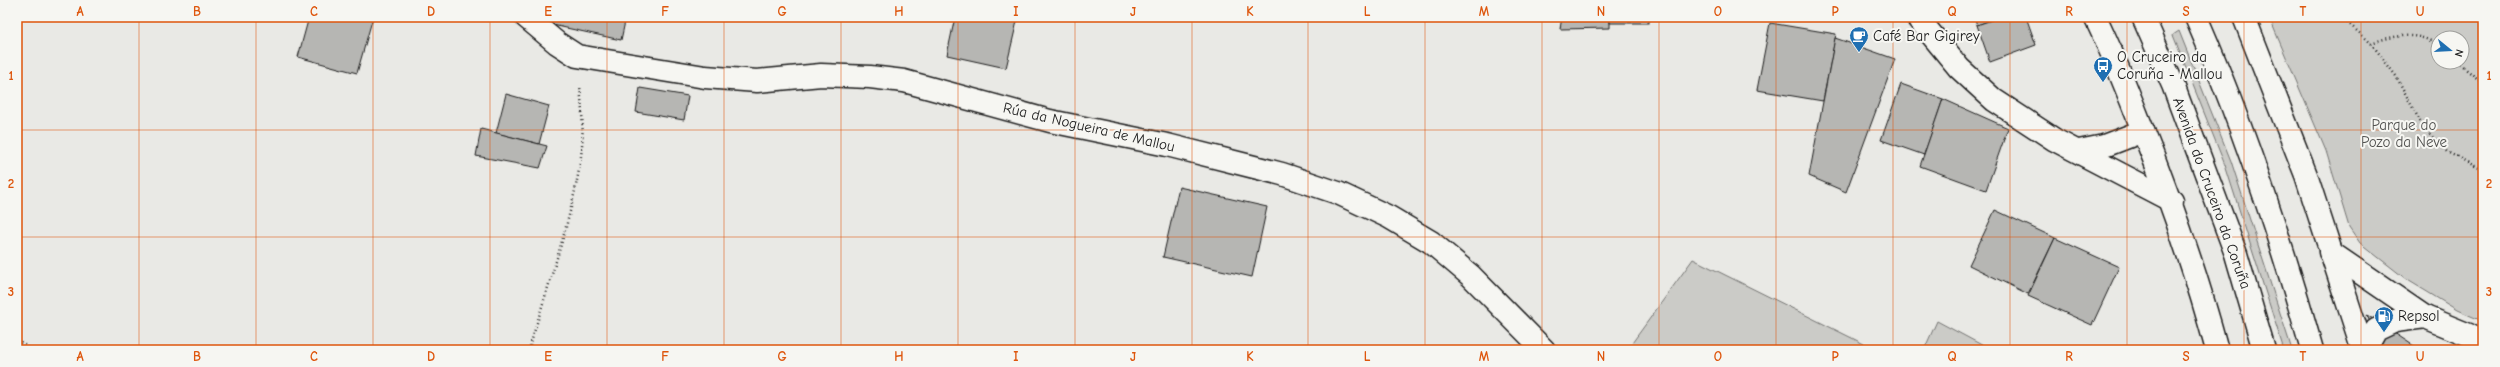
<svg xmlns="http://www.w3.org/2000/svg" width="2500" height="367" viewBox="0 0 2500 367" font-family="'Comic Neue',sans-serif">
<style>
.green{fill:#cbcbc7;stroke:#747472;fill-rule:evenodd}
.building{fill:#b6b6b3;stroke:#1c1c1c}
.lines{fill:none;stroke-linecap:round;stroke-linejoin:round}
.minor-casing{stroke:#1c1c1c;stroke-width:25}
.major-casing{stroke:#1c1c1c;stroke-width:25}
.path{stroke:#1c1c1c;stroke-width:2.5;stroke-dasharray:1 3;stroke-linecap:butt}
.minor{stroke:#f6f6f2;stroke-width:22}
.major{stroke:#f6f6f2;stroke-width:22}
.grid{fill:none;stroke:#de560d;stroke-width:1;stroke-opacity:0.55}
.labels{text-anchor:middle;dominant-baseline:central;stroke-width:4;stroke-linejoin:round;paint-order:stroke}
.poi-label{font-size:15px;fill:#1c1c1c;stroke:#f6f6f2;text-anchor:start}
.park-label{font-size:15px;fill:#51514f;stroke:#f6f6f2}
.street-label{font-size:15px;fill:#1c1c1c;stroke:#f6f6f2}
.neatline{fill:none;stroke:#de560d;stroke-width:1.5}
.grid-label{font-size:13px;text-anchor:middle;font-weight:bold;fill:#de560d}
</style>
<rect width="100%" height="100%" fill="#e9e9e5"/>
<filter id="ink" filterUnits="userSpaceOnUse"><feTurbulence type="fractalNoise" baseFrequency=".025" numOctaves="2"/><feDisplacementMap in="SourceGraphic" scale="8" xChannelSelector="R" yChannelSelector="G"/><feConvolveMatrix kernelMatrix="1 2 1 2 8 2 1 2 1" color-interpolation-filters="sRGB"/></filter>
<g filter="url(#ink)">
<g class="green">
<path d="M2269,17H2483V313L2480,320L2457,310L2406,279L2360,243L2349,227L2326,151ZM2438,38H2462V62H2438Z"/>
<polygon points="2179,31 2231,161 2292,350 2284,350 2225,165 2173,35"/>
<polygon points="1693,259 1876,350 1627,350"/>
<polygon points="1937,321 1991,350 1924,350"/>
</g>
<g class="building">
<polygon points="309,17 373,17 357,73 298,57"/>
<polygon points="536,17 626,17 621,40 539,22"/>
<polygon points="955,17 1018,17 1006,68 947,55"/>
<polygon points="1562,17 1610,17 1610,28 1560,29"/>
<rect x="1610" y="17" width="39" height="6"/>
<polygon points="1974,17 2000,17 1977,25"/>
<polygon points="2000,17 2026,17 2036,45 1990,62 1977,25"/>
<polygon points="1770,23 1836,34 1823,101 1757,90"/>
<polygon points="1835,38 1895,59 1846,192 1809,176"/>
<polygon points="1901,84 1943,99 1924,155 1881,140"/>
<polygon points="640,88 688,96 684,120 636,112"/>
<polygon points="506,94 549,106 539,144 496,133"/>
<polygon points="1943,99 2008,128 1986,190 1920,166"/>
<polygon points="481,129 547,146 540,168 476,156"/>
<polygon points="1179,187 1267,207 1252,277 1163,257"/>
<polygon points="1995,210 2055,238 2028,294 1969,265"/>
<polygon points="2055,238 2119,267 2092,325 2028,296"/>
<polygon points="2367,315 2420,350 2381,350"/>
</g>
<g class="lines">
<defs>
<g id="minor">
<polyline points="526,17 557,43 577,56 705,77 757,81 821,75 870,77 904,81 1050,121 1167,145 1282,174 1338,193 1389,217 1431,242 1471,276 1544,350"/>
<polyline points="1917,17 1959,68 1994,100 2055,140 2172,201"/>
<path d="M2095,17C2112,51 2126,87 2140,123C2170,198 2196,272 2217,350"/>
<polyline points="2244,17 2306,175 2363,350"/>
<polyline points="2079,151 2104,146 2143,131"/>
<polyline points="2330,252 2425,317 2469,335 2483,344"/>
<polyline points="2365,350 2376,330 2395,321 2425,317"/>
</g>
<g id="major">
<polyline points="2143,17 2173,85 2236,254 2264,350"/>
<path d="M2196,17C2243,125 2280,236 2312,350"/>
</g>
</defs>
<use href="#minor" class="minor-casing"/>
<use href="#major" class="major-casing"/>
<g class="path">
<polyline points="2341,17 2371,43 2396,76 2423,127 2447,152 2483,170"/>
<path d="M2371,43C2392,36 2419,30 2438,46"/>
<polyline points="2457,62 2483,83"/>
<polyline points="17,341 34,350"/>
<path d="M529,350C546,289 573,218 581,156C584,133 582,109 580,86"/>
</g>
<use href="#minor" class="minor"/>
<use href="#major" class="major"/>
</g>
</g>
<path class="grid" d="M139,17V350M256,17V350M373,17V350M490,17V350M607,17V350M724,17V350M841,17V350M958,17V350M1075,17V350M1192,17V350M1308,17V350M1425,17V350M1542,17V350M1659,17V350M1776,17V350M1893,17V350M2010,17V350M2127,17V350M2244,17V350M2361,17V350M17,130H2483M17,237H2483"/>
<defs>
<symbol id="cafe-pin" viewBox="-11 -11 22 30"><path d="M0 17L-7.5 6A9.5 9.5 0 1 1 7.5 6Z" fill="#1f6fb2" stroke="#f6f6f2"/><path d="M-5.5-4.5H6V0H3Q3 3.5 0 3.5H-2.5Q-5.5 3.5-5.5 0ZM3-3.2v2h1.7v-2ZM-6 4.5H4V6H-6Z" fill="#fff"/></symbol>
<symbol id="bus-pin" viewBox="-11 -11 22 30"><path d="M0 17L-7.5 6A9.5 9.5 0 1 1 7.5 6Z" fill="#1f6fb2" stroke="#f6f6f2"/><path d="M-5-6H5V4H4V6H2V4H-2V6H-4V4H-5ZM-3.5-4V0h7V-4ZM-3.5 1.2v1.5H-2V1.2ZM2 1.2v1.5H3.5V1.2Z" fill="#fff"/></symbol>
<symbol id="fuel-pin" viewBox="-11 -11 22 30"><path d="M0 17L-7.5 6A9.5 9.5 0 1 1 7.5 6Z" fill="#1f6fb2" stroke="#f6f6f2"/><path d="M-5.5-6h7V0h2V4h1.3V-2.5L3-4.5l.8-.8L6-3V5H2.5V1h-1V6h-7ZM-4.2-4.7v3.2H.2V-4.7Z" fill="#fff"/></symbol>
</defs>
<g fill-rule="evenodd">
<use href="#cafe-pin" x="1848" y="25" width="22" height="30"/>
<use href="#bus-pin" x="2092" y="55" width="22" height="30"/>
<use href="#fuel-pin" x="2373" y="305" width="22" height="30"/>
</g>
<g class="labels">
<g class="poi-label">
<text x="1873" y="36">Café Bar Gigirey</text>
<text x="2117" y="57">O Cruceiro da<tspan x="2117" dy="17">Coruña - Mallou</tspan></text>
<text x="2398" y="316">Repsol</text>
</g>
<g class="park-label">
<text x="2404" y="125">Parque do<tspan x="2404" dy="17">Pozo da Neve</tspan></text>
</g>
<g class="street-label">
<text transform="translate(1089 127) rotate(13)">Rúa da Nogueira de Mallou</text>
<text transform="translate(2212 193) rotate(70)">Avenida do Cruceiro da Coruña</text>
</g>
</g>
<rect width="2500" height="367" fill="none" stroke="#f6f6f2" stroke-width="44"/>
<g transform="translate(2450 50) rotate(108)"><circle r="19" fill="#f6f6f2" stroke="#9f9f9c"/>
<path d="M0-3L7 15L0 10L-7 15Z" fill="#1f6fb2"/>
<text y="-6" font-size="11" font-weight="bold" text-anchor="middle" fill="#1c1c1c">N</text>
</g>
<rect x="22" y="22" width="2456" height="323" class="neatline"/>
<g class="grid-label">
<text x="80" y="16">A</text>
<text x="197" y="16">B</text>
<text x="314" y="16">C</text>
<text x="431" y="16">D</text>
<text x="548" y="16">E</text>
<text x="665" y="16">F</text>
<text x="782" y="16">G</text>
<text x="899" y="16">H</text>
<text x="1016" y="16">I</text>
<text x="1133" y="16">J</text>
<text x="1250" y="16">K</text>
<text x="1367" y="16">L</text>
<text x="1484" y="16">M</text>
<text x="1601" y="16">N</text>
<text x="1718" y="16">O</text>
<text x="1835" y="16">P</text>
<text x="1952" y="16">Q</text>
<text x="2069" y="16">R</text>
<text x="2186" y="16">S</text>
<text x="2303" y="16">T</text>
<text x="2420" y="16">U</text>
<text x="11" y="80">1</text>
<text x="2489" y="80">1</text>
<text x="11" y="188">2</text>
<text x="2489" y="188">2</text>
<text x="11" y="296">3</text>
<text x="2489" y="296">3</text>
<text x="80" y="361">A</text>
<text x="197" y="361">B</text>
<text x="314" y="361">C</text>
<text x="431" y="361">D</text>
<text x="548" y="361">E</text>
<text x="665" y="361">F</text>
<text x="782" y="361">G</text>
<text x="899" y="361">H</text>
<text x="1016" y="361">I</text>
<text x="1133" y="361">J</text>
<text x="1250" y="361">K</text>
<text x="1367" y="361">L</text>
<text x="1484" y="361">M</text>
<text x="1601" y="361">N</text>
<text x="1718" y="361">O</text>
<text x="1835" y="361">P</text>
<text x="1952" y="361">Q</text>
<text x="2069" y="361">R</text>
<text x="2186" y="361">S</text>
<text x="2303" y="361">T</text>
<text x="2420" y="361">U</text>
</g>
</svg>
